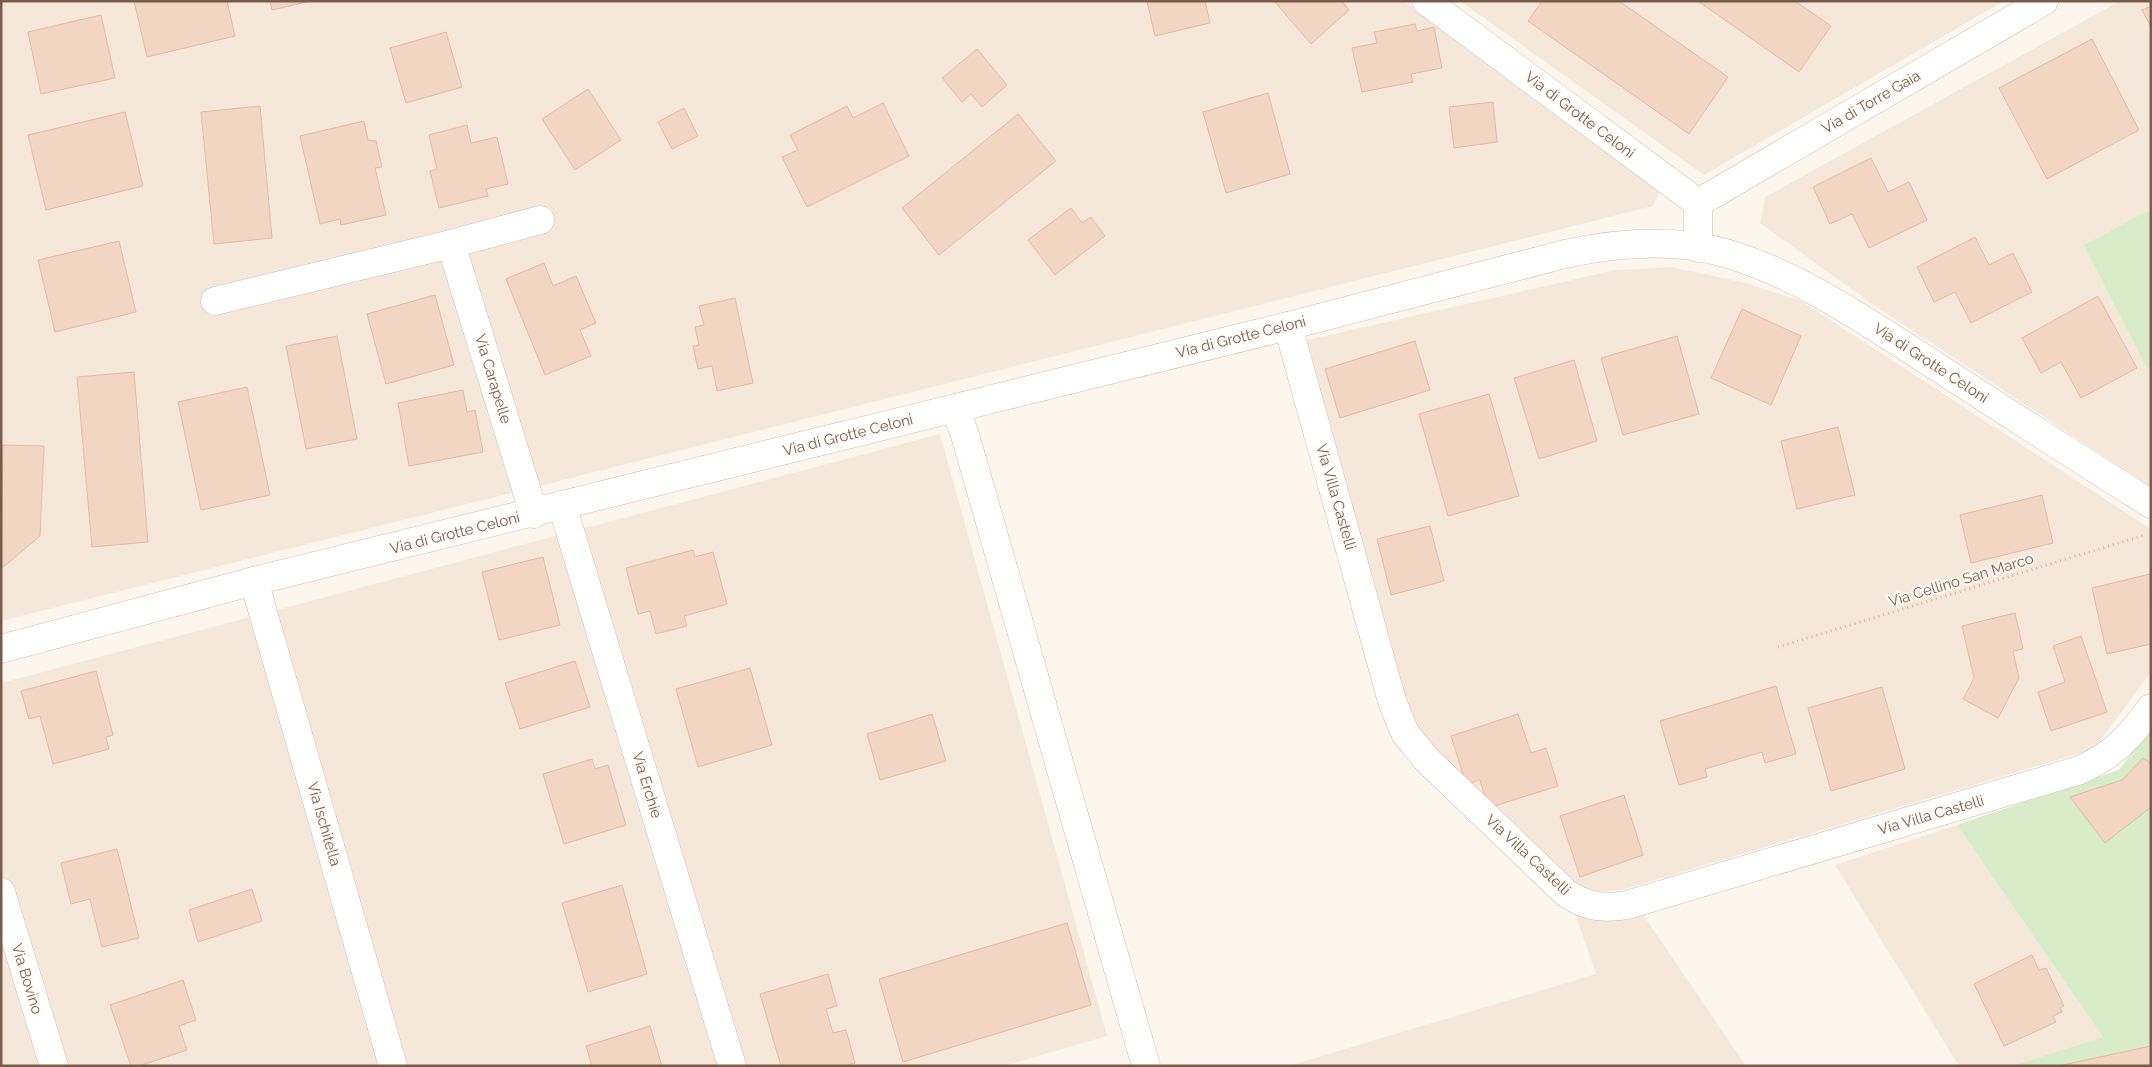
<svg xmlns="http://www.w3.org/2000/svg" width="2152" height="1067" viewBox="0 0 2152 1067" font-family="Raleway,sans-serif">
<style>
.residential{fill:#f5e8da}
.green{fill:#d8ecc9}
.building{fill:#f3d5c3;stroke:#e6bba3}
.lines{fill:none;stroke-linecap:round;stroke-linejoin:round}
.minor-casing{stroke:#d1beb0;stroke-width:29}
.path{stroke:#d9b8a5;stroke-width:3;stroke-dasharray:1 4;stroke-linecap:butt}
.minor{stroke:#fff;stroke-width:28}
.labels{text-anchor:middle;dominant-baseline:central;stroke-width:4;stroke-linejoin:round;paint-order:stroke}
.street-label{font-size:15px;fill:#7a5c4d;stroke:#fffaf3}
</style>
<rect width="100%" height="100%" fill="#fdf6ec"/>
<g class="residential">
<polygon points="1,1 1404,1 1660,190 1653,206 1,621"/>
<polygon points="1460,1 2004,1 1704,175"/>
<polygon points="2120,1 2151,1 2151,487 1875,306 1760,223 1765,197"/>
<polygon points="1672,267 1746,283 1801,301 2151,529 2151,672 2094,749 1625,889 1592,893 1567,884 1409,723 1398,672 1307,340 1616,270"/>
<polygon points="940,434 1107,1036 1004,1066 1,1066 1,683"/>
<polygon points="1957,825 2103,1037 2011,1066 1959,1066 1835,865"/>
<polygon points="1575,913 1603,921 1642,913 1746,1066 1288,1066 1596,974"/>
</g>
<g class="green">
<polygon points="2148,211 2151,217 2151,366 2147,368 2084,245"/>
<polygon points="2151,727 2151,1066 2011,1066 2103,1037 1957,825 2119,770"/>
</g>
<g class="building">
<polygon points="134,1 227,1 235,36 147,57"/>
<polygon points="270,1 310,1 272,10"/>
<polygon points="1147,1 1205,1 1210,23 1155,36"/>
<polygon points="1274,1 1342,1 1349,10 1311,44"/>
<polygon points="1542,1 1619,1 1728,77 1689,134 1528,21"/>
<polygon points="1698,1 1795,1 1831,26 1799,72"/>
<polygon points="2151,6 2151,27 2142,10"/>
<polygon points="101,15 115,78 41,94 28,32"/>
<polygon points="1415,24 1417,31 1434,27 1442,68 1411,74 1413,82 1362,92 1352,48 1377,43 1374,32"/>
<polygon points="446,32 462,87 406,103 390,48"/>
<polygon points="2092,39 2139,130 2047,179 1999,88"/>
<polygon points="977,49 1007,85 982,107 971,94 962,102 942,78"/>
<polygon points="588,89 621,140 575,170 542,119"/>
<polygon points="1268,93 1290,174 1226,193 1203,112"/>
<polygon points="1493,102 1497,142 1454,148 1449,107"/>
<polygon points="883,103 909,156 807,207 782,157 798,150 790,135 847,106 853,118"/>
<polygon points="260,106 272,238 214,244 201,112"/>
<polygon points="684,108 698,136 672,149 658,122"/>
<polygon points="125,112 143,186 46,210 28,135"/>
<polygon points="1018,114 1056,161 939,255 902,208"/>
<polygon points="364,121 368,140 376,141 382,167 375,168 386,215 341,225 340,219 320,224 300,136"/>
<polygon points="467,125 471,143 497,137 508,184 486,189 488,196 439,208 430,171 437,169 429,135"/>
<polygon points="1871,158 1888,192 1909,182 1927,220 1869,248 1852,214 1830,224 1813,187"/>
<polygon points="1071,208 1082,223 1091,217 1105,236 1055,275 1028,240"/>
<polygon points="1975,237 1989,265 2013,253 2032,292 1971,323 1955,292 1934,302 1917,267"/>
<polygon points="119,241 136,312 55,332 38,260"/>
<polygon points="544,263 553,286 576,276 596,323 580,330 591,356 545,375 506,279"/>
<polygon points="435,295 454,365 386,384 367,314"/>
<polygon points="2098,296 2137,368 2081,398 2061,362 2041,373 2022,338"/>
<polygon points="735,298 753,383 717,391 712,366 698,369 693,346 699,345 695,327 704,325 699,306"/>
<polygon points="1742,309 1801,336 1771,405 1711,378"/>
<polygon points="337,336 357,439 306,449 286,346"/>
<polygon points="1677,336 1699,414 1623,435 1601,358"/>
<polygon points="1415,341 1430,390 1340,418 1325,369"/>
<polygon points="1574,360 1597,441 1539,459 1514,378"/>
<polygon points="134,372 148,542 92,547 77,377"/>
<polygon points="247,387 270,495 201,510 178,402"/>
<polygon points="463,390 467,412 475,410 483,452 409,466 398,403"/>
<polygon points="1489,394 1519,496 1448,516 1419,414"/>
<polygon points="1838,427 1855,495 1797,509 1781,441"/>
<polygon points="3,445 44,446 40,536 1,569"/>
<polygon points="2042,495 2053,543 1971,563 1960,515"/>
<polygon points="1430,526 1444,581 1391,595 1377,539"/>
<polygon points="693,550 695,557 713,552 727,604 684,616 687,626 656,634 650,611 638,614 626,568"/>
<polygon points="543,557 560,625 499,640 482,572"/>
<polygon points="2150,574 2151,644 2107,654 2092,588"/>
<polygon points="2015,613 2023,649 2013,651 2019,678 1998,718 1963,699 1974,678 1962,626"/>
<polygon points="2081,636 2107,712 2051,731 2038,692 2065,682 2053,646"/>
<polygon points="575,661 590,707 520,729 505,683"/>
<polygon points="750,668 772,745 698,767 676,689"/>
<polygon points="96,671 113,735 106,737 109,749 53,764 40,716 29,719 21,691"/>
<polygon points="1776,686 1796,754 1765,763 1762,752 1705,769 1707,777 1679,785 1660,721"/>
<polygon points="1882,687 1905,769 1831,791 1808,708"/>
<polygon points="932,714 946,761 880,780 867,734"/>
<polygon points="1518,714 1531,753 1546,748 1558,786 1488,808 1480,780 1466,784 1451,736"/>
<polygon points="2143,758 2151,763 2151,807 2105,843 2070,797 2122,780"/>
<polygon points="592,759 595,769 608,765 626,825 564,844 543,774"/>
<polygon points="1624,795 1643,855 1580,877 1560,816"/>
<polygon points="117,849 139,938 102,947 90,899 71,904 61,863"/>
<polygon points="622,885 647,974 588,992 562,903"/>
<polygon points="252,889 262,921 198,942 189,910"/>
<polygon points="1067,923 1091,1005 903,1062 879,979"/>
<polygon points="2032,955 2039,970 2046,968 2064,1006 2060,1008 2062,1012 2053,1016 2056,1022 2004,1046 1974,984"/>
<polygon points="828,974 837,1006 826,1009 833,1033 846,1030 855,1063 845,1066 781,1066 760,994"/>
<polygon points="183,980 196,1020 179,1026 187,1050 139,1066 131,1066 110,1005"/>
<polygon points="650,1026 662,1066 592,1066 586,1046"/>
<polygon points="2151,1046 2151,1066 2058,1066"/>
</g>
<g class="lines">
<defs>
<g id="minor">
<polyline points="1426,1 1698,203 1698,248"/>
<polyline points="1698,203 2044,1"/>
<polyline points="451,244 534,514"/>
<polyline points="215,301 451,244 540,220"/>
<path d="M1288,326L1392,701L1405,733L1427,760L1566,893C1586,907 1604,909 1627,905L2080,770C2113,755 2130,737 2151,708"/>
<polyline points="955,408 965,435 1146,1066"/>
<polyline points="562,505 732,1066"/>
<polyline points="254,581 393,1066"/>
<path d="M1,649L254,581L1288,326L1565,254C1616,243 1674,238 1725,253C1798,274 1862,319 1925,359C2000,408 2075,456 2151,504"/>
<polyline points="1,892 54,1066"/>
</g>
</defs>
<use href="#minor" class="minor-casing"/>
<polyline class="path" points="1778,647 2145,535"/>
<use href="#minor" class="minor"/>
</g>
<g class="labels">
<g class="street-label">
<text transform="translate(1871 102) rotate(-30)">Via di Torre Gaia</text>
<text transform="translate(1580 115) rotate(37)">Via di Grotte Celoni</text>
<text transform="translate(1241 337) rotate(-14)">Via di Grotte Celoni</text>
<text transform="translate(1931 363) rotate(33)">Via di Grotte Celoni</text>
<text transform="translate(493 379) rotate(73)">Via Carapelle</text>
<text transform="translate(848 435) rotate(-14)">Via di Grotte Celoni</text>
<text transform="translate(1336 497) rotate(74)">Via Villa Castelli</text>
<text transform="translate(455 533) rotate(-14)">Via di Grotte Celoni</text>
<text transform="translate(1961 580) rotate(-17)">Via Cellino San Marco</text>
<text transform="translate(647 785) rotate(73)">Via Erchie</text>
<text transform="translate(1931 815) rotate(-16)">Via Villa Castelli</text>
<text transform="translate(324 824) rotate(74)">Via Ischitella</text>
<text transform="translate(1528 855) rotate(43)">Via Villa Castelli</text>
<text transform="translate(27 979) rotate(73)">Via Bovino</text>
</g>
</g>
<rect width="2152" height="1067" fill="none" stroke="#7a5c4d" stroke-width="5"/>
</svg>
